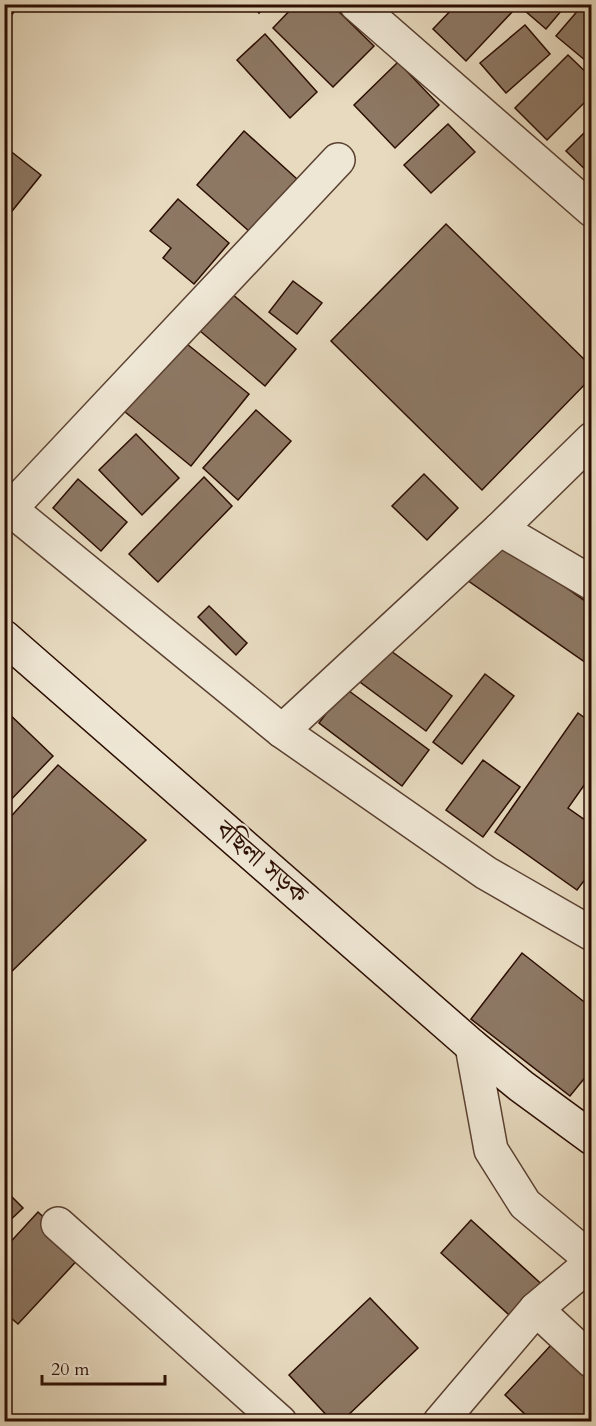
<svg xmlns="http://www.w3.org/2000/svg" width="596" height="1426" viewBox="0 0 596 1426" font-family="Cardo,'Noto Serif Bengali',serif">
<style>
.building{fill:#8d7864;stroke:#2b0d02;stroke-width:1.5}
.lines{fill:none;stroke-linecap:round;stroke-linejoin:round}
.minor-casing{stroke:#5a4031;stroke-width:36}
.secondary-casing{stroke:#2b0d02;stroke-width:36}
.minor{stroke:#efe7d5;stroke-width:33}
.secondary{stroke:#efe7d5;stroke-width:33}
.labels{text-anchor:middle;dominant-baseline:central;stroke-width:4.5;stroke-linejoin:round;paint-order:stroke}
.street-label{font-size:26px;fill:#2b0d02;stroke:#efe7d5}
</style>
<rect width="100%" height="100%" fill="#e7dabf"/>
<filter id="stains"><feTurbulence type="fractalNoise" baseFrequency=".00333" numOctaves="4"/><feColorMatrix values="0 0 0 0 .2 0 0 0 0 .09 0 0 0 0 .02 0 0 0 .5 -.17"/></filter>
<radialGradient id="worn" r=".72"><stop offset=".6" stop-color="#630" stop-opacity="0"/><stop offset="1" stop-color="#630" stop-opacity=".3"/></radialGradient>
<g class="building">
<polygon points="4,4 20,4 4,25"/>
<polygon points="251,4 267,4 259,13"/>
<polygon points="296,4 331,4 374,46 333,87 273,28"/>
<polygon points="457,4 506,4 513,11 466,61 433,29"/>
<polygon points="517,4 567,4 546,29"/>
<polygon points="580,8 592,18 592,66 556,36"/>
<polygon points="525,25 550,54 506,93 480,63"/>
<polygon points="265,34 317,92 290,118 237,60"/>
<polygon points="568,55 592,78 592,95 547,140 515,108"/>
<polygon points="398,62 439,105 395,148 354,105"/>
<polygon points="448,124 475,152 431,193 404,165"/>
<polygon points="592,125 592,172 590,174 566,151"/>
<polygon points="244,131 297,179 250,232 197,185"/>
<polygon points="4,146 41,175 4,221"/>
<polygon points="178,199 229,243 194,284 163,258 171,248 150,231"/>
<polygon points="446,224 592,367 592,377 482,490 331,341"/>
<polygon points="293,281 322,303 297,334 269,312"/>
<polygon points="224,287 296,349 265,386 193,325"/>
<polygon points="177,336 249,394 191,466 119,407"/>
<polygon points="256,410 291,441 238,500 203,468"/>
<polygon points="136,434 179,478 142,515 99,470"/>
<polygon points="424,474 458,508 427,540 392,506"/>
<polygon points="204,477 232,506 158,582 129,554"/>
<polygon points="78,479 127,522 101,551 53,508"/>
<polygon points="496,538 592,606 592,667 467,580"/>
<polygon points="209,606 247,643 236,655 198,617"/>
<polygon points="387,648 452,696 426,731 360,682"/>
<polygon points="485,674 514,696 462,764 433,742"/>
<polygon points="345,688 429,750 402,786 319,723"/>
<polygon points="4,709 53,756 4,807"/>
<polygon points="578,713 592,723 592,774 568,808 592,825 592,870 577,890 495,832"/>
<polygon points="483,760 520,787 483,837 446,810"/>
<polygon points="58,765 146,840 4,979 4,824"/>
<polygon points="522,953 592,1008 592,1069 570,1096 471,1019"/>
<polygon points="4,1189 23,1208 4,1226"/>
<polygon points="38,1212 83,1254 18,1324 4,1312 4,1249"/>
<polygon points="471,1220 548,1290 518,1323 441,1253"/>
<polygon points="370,1298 418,1348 341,1422 333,1422 289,1375"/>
<polygon points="552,1344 592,1381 592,1422 533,1422 505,1395"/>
</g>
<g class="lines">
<defs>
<g id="minor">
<polyline points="356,4 592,210"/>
<polyline points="4,504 282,731 486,873 592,934"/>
<polyline points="11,508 338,160"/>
<polyline points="500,529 592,583"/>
<polyline points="282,731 500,529 592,439"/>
<polyline points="472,1046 491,1150 525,1204 592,1260"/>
<polyline points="58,1224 280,1422"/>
<polyline points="536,1309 592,1361"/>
<polyline points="440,1422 536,1309 592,1262"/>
</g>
<polyline id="secondary" points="4,637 472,1046 521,1086 592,1138"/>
</defs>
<use href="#minor" class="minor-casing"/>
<use href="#secondary" class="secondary-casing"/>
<use href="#minor" class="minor"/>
<use href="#secondary" class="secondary"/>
</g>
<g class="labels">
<g class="street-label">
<text transform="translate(262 862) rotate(41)">বছিলা সড়ক</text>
</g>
</g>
<rect width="596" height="1426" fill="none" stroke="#e7dabf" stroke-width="24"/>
<rect x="6" y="6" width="584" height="1414" fill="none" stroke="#2b0d02" stroke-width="3"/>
<rect x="12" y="12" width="572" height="1402" fill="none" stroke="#2b0d02" stroke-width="1.5"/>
<path d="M42 1375v9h123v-9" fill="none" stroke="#2b0d02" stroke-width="3"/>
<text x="51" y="1375" font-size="18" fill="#2b0d02" stroke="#efe7d5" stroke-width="4.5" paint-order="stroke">20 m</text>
<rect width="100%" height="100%" filter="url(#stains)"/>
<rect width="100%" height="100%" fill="url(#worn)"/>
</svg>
